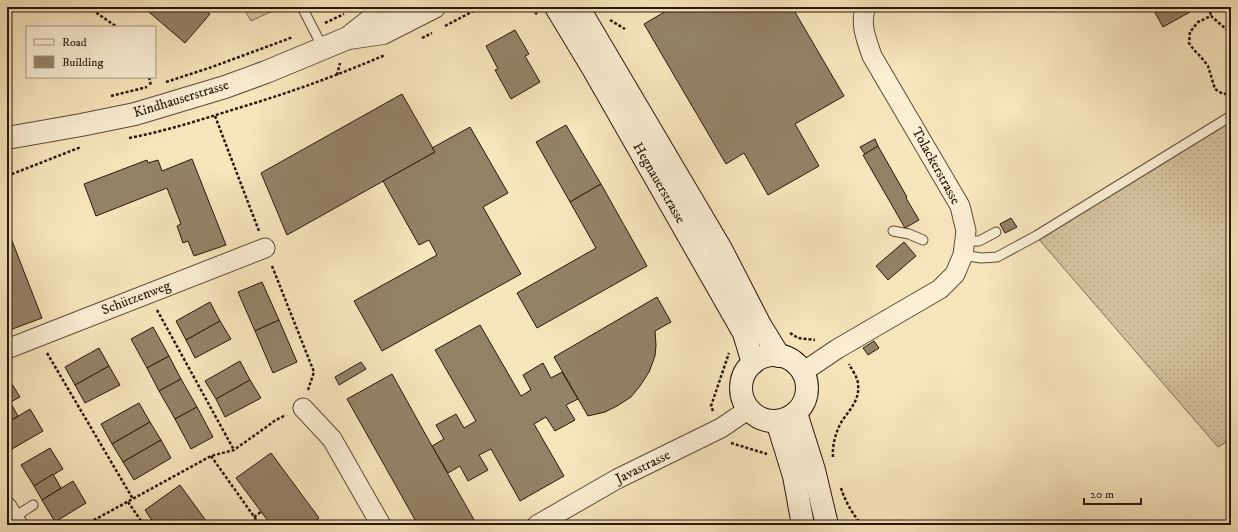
<svg xmlns="http://www.w3.org/2000/svg" width="1238" height="532" viewBox="0 0 1238 532" font-family="'IM FELL DW Pica',serif">
<style>
.grass{fill:url(#grass-dots);stroke:#7e6c54}
.building{fill:#948267;stroke:#29170b}
.lines{fill:none;stroke-linecap:round;stroke-linejoin:round}
.service-casing{stroke:#5c4a37;stroke-width:11}
.minor-casing{stroke:#5c4a37;stroke-width:21}
.tertiary-casing{stroke:#5c4a37;stroke-width:24}
.secondary-casing{stroke:#29170b;stroke-width:24}
.path{stroke:#29170b;stroke-width:2.5;stroke-dasharray:3 2;stroke-linecap:butt}
.service{stroke:#faeed3;stroke-width:9}
.minor{stroke:#faeed3;stroke-width:19}
.tertiary{stroke:#faeed3;stroke-width:22}
.secondary{stroke:#faeed3;stroke-width:22}
.labels{text-anchor:middle;dominant-baseline:central;stroke-width:3;stroke-linejoin:round;paint-order:stroke}
.street-label{font-size:14px;fill:#29170b;stroke:#faeed3}
</style>
<defs>
<pattern id="grass-dots" width="8" height="8" patternUnits="userSpaceOnUse"><rect width="8" height="8" fill="#d4c29e"/><path d="M2 2h.1M6 6h.1" fill="none" stroke="#b6a687" stroke-width="1.8" stroke-linecap="round"/></pattern>
</defs>
<rect width="100%" height="100%" fill="#f7e5bc"/>
<filter id="stains"><feTurbulence type="fractalNoise" baseFrequency=".005" numOctaves="4"/><feColorMatrix values="0 0 0 0 .2 0 0 0 0 .09 0 0 0 0 .02 0 0 0 .5 -.17"/></filter>
<radialGradient id="worn" r=".72"><stop offset=".6" stop-color="#630" stop-opacity="0"/><stop offset="1" stop-color="#630" stop-opacity=".3"/></radialGradient>
<g class="grass">
<polygon points="243,7 281,7 251,21"/>
<polygon points="1231,116 1231,439 1218,447 1036,236"/>
</g>
<g class="building">
<polygon points="143,7 202,7 210,14 185,43"/>
<polygon points="673,7 792,7 844,96 795,124 819,166 768,195 744,153 726,164 644,24"/>
<polygon points="1152,7 1199,7 1163,27"/>
<polygon points="515,30 529,54 525,56 540,82 511,99 495,70 498,69 486,46"/>
<polygon points="402,94 435,152 287,235 261,173"/>
<polygon points="566,125 601,184 570,202 536,142"/>
<polygon points="470,127 508,193 483,207 521,274 382,351 354,301 437,255 429,240 419,245 383,181 435,152 432,148"/>
<polygon points="875,139 878,146 865,154 860,147"/>
<polygon points="878,146 907,197 906,198 919,220 905,228 863,155"/>
<polygon points="192,159 226,245 194,256 188,241 183,243 177,226 181,224 167,188 96,216 84,184 147,160 148,163 158,160 162,171"/>
<polygon points="601,184 647,266 537,328 517,293 596,248 570,202"/>
<polygon points="1011,218 1017,227 1005,233 1000,224"/>
<polygon points="9,233 42,318 7,331 7,234"/>
<polygon points="904,242 916,256 888,280 876,266"/>
<polygon points="262,282 279,320 255,331 238,292"/>
<polygon points="657,297 671,322 655,331 656,345 655,356 649,372 640,386 631,397 617,406 605,412 588,416 554,357"/>
<polygon points="210,302 220,321 186,340 176,321"/>
<polygon points="279,320 297,362 273,373 255,331"/>
<polygon points="220,321 231,339 195,358 186,340"/>
<polygon points="480,325 521,396 531,390 523,375 543,363 551,378 562,372 578,399 566,405 575,420 555,431 546,417 534,424 564,476 520,501 491,449 479,455 488,470 468,481 460,466 448,473 432,446 444,439 436,425 456,414 464,428 476,421 435,350"/>
<polygon points="153,327 169,356 147,368 131,339"/>
<polygon points="874,341 879,348 868,355 863,348"/>
<polygon points="99,348 109,366 75,385 65,367"/>
<polygon points="169,356 181,379 159,391 147,368"/>
<polygon points="240,361 250,380 216,399 205,381"/>
<polygon points="361,362 366,369 339,385 335,377"/>
<polygon points="109,366 120,385 85,403 75,385"/>
<polygon points="392,374 432,446 477,525 418,525 347,399"/>
<polygon points="7,376 20,397 7,404"/>
<polygon points="181,379 197,407 175,419 159,391"/>
<polygon points="250,380 261,398 225,417 216,399"/>
<polygon points="10,402 18,416 7,423 7,404"/>
<polygon points="139,403 150,422 112,444 101,424"/>
<polygon points="197,407 213,437 191,449 175,419"/>
<polygon points="30,409 43,431 12,449 7,442 7,423"/>
<polygon points="150,422 161,440 123,462 112,444"/>
<polygon points="161,440 171,458 134,480 123,462"/>
<polygon points="50,448 63,469 34,486 21,465"/>
<polygon points="271,453 319,518 310,525 271,525 236,478"/>
<polygon points="53,474 61,488 42,500 34,486"/>
<polygon points="73,481 86,503 55,522 42,500"/>
<polygon points="180,485 209,525 155,525 145,510"/>
</g>
<g class="lines">
<defs>
<g id="service">
<polyline points="302,7 323,48"/>
<polyline points="893,231 909,234 923,240"/>
<polyline points="965,241 979,241 996,232"/>
<polyline points="963,255 981,258 997,257 1036,236 1231,116"/>
<polyline points="13,518 33,505"/>
</g>
<g id="minor">
<polyline points="7,349 265,248"/>
<path d="M803,372L837,349L940,289L955,274L963,255L966,231L960,206L872,56C867,41 859,23 866,7"/>
<polyline points="303,408 332,439 381,525"/>
<polyline points="7,507 18,525"/>
<polyline points="537,525 617,479 721,428 749,409"/>
</g>
<g id="tertiary">
<polyline points="349,38 383,33 434,7"/>
<polyline points="7,138 81,125 135,114 225,87 266,72 348,38 376,16 392,7"/>
</g>
<g id="secondary">
<polyline points="556,7 594,70 744,333 753,363"/>
<polyline points="578,7 721,249 760,325 779,356"/>
<circle cx="774" cy="388" r="33"/>
<polyline points="796,413 814,470 827,525"/>
<polyline points="777,421 794,476 803,525"/>
</g>
</defs>
<use href="#service" class="service-casing"/>
<use href="#minor" class="minor-casing"/>
<use href="#tertiary" class="tertiary-casing"/>
<use href="#secondary" class="secondary-casing"/>
<g class="path">
<polyline points="88,7 117,27"/>
<polyline points="527,7 537,14"/>
<polyline points="1209,7 1211,16"/>
<polyline points="610,20 625,29"/>
<polyline points="325,23 344,14"/>
<polyline points="445,26 481,7"/>
<polyline points="1231,35 1226,29 1211,16 1198,22 1190,32 1189,43 1194,50 1201,57 1208,66 1215,89 1223,94 1231,93"/>
<polyline points="422,38 432,33"/>
<polyline points="337,75 340,63"/>
<polyline points="149,77 151,86"/>
<polyline points="166,82 212,67 293,37"/>
<polyline points="111,96 147,87"/>
<polyline points="215,116 259,231"/>
<path d="M129,138C166,131 200,120 235,109C286,94 336,76 385,55"/>
<polyline points="7,176 81,147"/>
<polyline points="272,266 314,372 308,390"/>
<polyline points="157,310 234,450"/>
<polyline points="790,333 798,338 815,340"/>
<polyline points="47,353 133,499"/>
<polyline points="713,411 711,406 729,353"/>
<polyline points="731,443 767,454"/>
<polyline points="211,456 260,525"/>
<path d="M833,457C832,445 836,431 842,421C850,409 860,400 858,384C858,378 852,370 849,364"/>
<path d="M841,488C845,501 853,515 862,525"/>
<polyline points="128,502 144,525"/>
<polyline points="254,517 261,512"/>
<polyline points="85,525 211,456 234,450 276,420 286,415"/>
</g>
<use href="#service" class="service"/>
<use href="#minor" class="minor"/>
<use href="#tertiary" class="tertiary"/>
<use href="#secondary" class="secondary"/>
</g>
<g class="labels">
<g class="street-label">
<text transform="translate(181 99) rotate(-17)">Kindhauserstrasse</text>
<text transform="translate(936 166) rotate(61)">Tolackerstrasse</text>
<text transform="translate(659 183) rotate(60)">Hegnauerstrasse</text>
<text transform="translate(136 298) rotate(-21)">Schützenweg</text>
<text transform="translate(643 467) rotate(-26)">Javastrasse</text>
</g>
</g>
<rect width="1238" height="532" fill="none" stroke="#f7e5bc" stroke-width="24"/>
<rect x="8" y="8" width="1222" height="516" fill="none" stroke="#29170b" stroke-width="2"/>
<rect x="12" y="12" width="1214" height="508" fill="none" stroke="#29170b"/>
<rect x="26" y="26" width="130" height="52" fill="#faeed3" stroke="#a69883"/>
<rect x="34" y="39" width="20" height="6" fill="#faeed3" stroke="#a69883"/>
<text x="62" y="46" font-size="12" fill="#29170b">Road</text>
<rect x="34" y="56" width="20" height="12" fill="#948267" stroke="#a69883"/>
<text x="62" y="66" font-size="12" fill="#29170b">Building</text>
<path d="M1084 498v6h57v-6" fill="none" stroke="#29170b" stroke-width="2"/>
<text x="1090" y="498" font-size="12" fill="#29170b" stroke="#faeed3" stroke-width="3" paint-order="stroke">20 m</text>
<rect width="100%" height="100%" filter="url(#stains)"/>
<rect width="100%" height="100%" fill="url(#worn)"/>
</svg>
